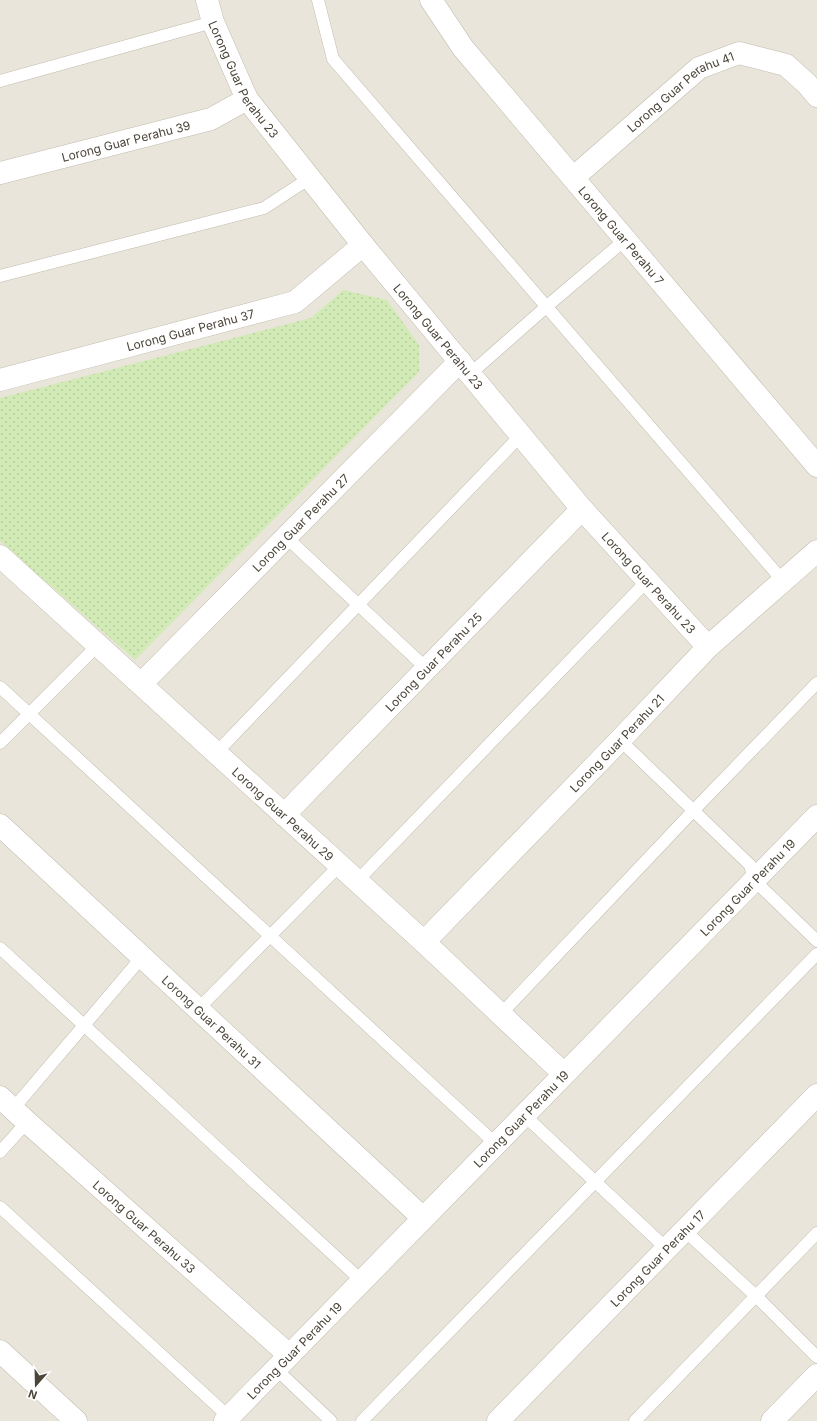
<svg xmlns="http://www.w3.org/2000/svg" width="817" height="1421" viewBox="0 0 817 1421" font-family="Inter,sans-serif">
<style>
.residential{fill:#eae5da}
.grass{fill:url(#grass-dots)}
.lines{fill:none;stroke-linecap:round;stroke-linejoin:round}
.service-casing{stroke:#c2bbae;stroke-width:13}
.minor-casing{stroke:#c2bbae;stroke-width:23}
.tertiary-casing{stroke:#c2bbae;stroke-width:23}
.service{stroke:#fff;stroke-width:12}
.minor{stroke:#fff;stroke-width:22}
.tertiary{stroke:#fff;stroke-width:22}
.labels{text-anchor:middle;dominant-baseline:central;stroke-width:3;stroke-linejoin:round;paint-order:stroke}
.street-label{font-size:12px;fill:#4b4439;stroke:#fff}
</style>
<defs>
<pattern id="grass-dots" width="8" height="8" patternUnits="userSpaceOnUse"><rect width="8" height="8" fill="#d2eab5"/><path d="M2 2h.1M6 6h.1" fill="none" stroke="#b6ca9c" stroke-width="1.8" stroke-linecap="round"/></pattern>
</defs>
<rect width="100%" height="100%" fill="#f6f3ec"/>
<rect class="residential" x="0" y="0" width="817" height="1421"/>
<polygon class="grass" points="343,290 387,300 419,345 419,372 135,660 0,541 0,398 311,318"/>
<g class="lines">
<defs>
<g id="service">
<polyline points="318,0 333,59 783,581"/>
<polyline points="0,81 213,22"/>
<polyline points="0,276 264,208 310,178"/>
<polyline points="470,374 546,307 626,239"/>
<polyline points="286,537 427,669"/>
<polyline points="0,687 496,1144"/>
<polyline points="620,740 750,865 754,880 817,941"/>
<polyline points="0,743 98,645"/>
<polyline points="216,753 521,435"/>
<polyline points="357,881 647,581"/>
<polyline points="0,948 362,1281"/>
<polyline points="198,1009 340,865"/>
<polyline points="501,1014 693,811 817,683"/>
<polyline points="13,1109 142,957"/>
<polyline points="524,1115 667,1249"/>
<polyline points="0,1152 27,1122"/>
<polyline points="0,1207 229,1417"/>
<polyline points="684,1230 756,1296 817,1357"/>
<polyline points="276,1369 331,1421"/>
<polyline points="362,1421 817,954"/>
<polyline points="635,1421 817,1233"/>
</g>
<g id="minor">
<path id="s1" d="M207,0L213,22L247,99L363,245L582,509L708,647"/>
<path id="s2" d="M431,0L463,48L817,466"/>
<path id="s3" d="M0,173L211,119L247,99"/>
<path id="s4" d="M573,178L699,68L739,53L786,65L807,84L817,96"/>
<path id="s5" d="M0,380L295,302L363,245"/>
<path id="s6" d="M0,556L424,942L564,1074"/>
<path id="s7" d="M141,684L460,361"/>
<path id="s8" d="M284,815L582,509"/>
<path id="s9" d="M0,825L423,1218"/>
<path id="s10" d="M424,942L620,740L708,647L817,551"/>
<path id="s11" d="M0,1097L27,1122L289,1355"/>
<polyline points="0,1351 76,1421"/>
<path id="s12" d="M225,1421L817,816"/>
<path id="s13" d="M498,1421L817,1095"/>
</g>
<polyline id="tertiary" points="772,1421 817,1375"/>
</defs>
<use href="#service" class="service-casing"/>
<use href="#minor" class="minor-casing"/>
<use href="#tertiary" class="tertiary-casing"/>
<use href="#service" class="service"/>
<use href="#minor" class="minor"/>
<use href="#tertiary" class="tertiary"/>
</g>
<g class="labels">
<g class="street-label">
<text stroke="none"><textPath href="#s1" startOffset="88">Lorong Guar Perahu 23</textPath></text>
<text stroke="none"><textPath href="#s4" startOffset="139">Lorong Guar Perahu 41</textPath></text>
<text stroke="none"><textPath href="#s3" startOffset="130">Lorong Guar Perahu 39</textPath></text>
<text stroke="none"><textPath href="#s2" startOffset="303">Lorong Guar Perahu 7</textPath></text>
<text stroke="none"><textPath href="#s5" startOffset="197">Lorong Guar Perahu 37</textPath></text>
<text stroke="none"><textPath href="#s1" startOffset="412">Lorong Guar Perahu 23</textPath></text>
<text stroke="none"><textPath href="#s7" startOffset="227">Lorong Guar Perahu 27</textPath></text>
<text stroke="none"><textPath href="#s1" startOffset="736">Lorong Guar Perahu 23</textPath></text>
<text stroke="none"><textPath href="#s8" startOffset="214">Lorong Guar Perahu 25</textPath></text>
<text stroke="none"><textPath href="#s10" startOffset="277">Lorong Guar Perahu 21</textPath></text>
<text stroke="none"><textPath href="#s6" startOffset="383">Lorong Guar Perahu 29</textPath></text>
<text stroke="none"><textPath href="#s12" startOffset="747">Lorong Guar Perahu 19</textPath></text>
<text stroke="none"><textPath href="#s9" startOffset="289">Lorong Guar Perahu 31</textPath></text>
<text stroke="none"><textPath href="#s12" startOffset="423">Lorong Guar Perahu 19</textPath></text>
<text stroke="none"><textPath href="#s11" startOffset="194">Lorong Guar Perahu 33</textPath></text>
<text stroke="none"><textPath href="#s13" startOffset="228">Lorong Guar Perahu 17</textPath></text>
<text stroke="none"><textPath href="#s12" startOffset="99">Lorong Guar Perahu 19</textPath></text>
</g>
</g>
<g transform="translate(36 1385) rotate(200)" stroke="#ffffff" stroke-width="3" paint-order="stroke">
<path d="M0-3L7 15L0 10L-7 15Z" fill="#4b4439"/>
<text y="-6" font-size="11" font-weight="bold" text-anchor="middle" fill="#4b4439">N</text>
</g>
</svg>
